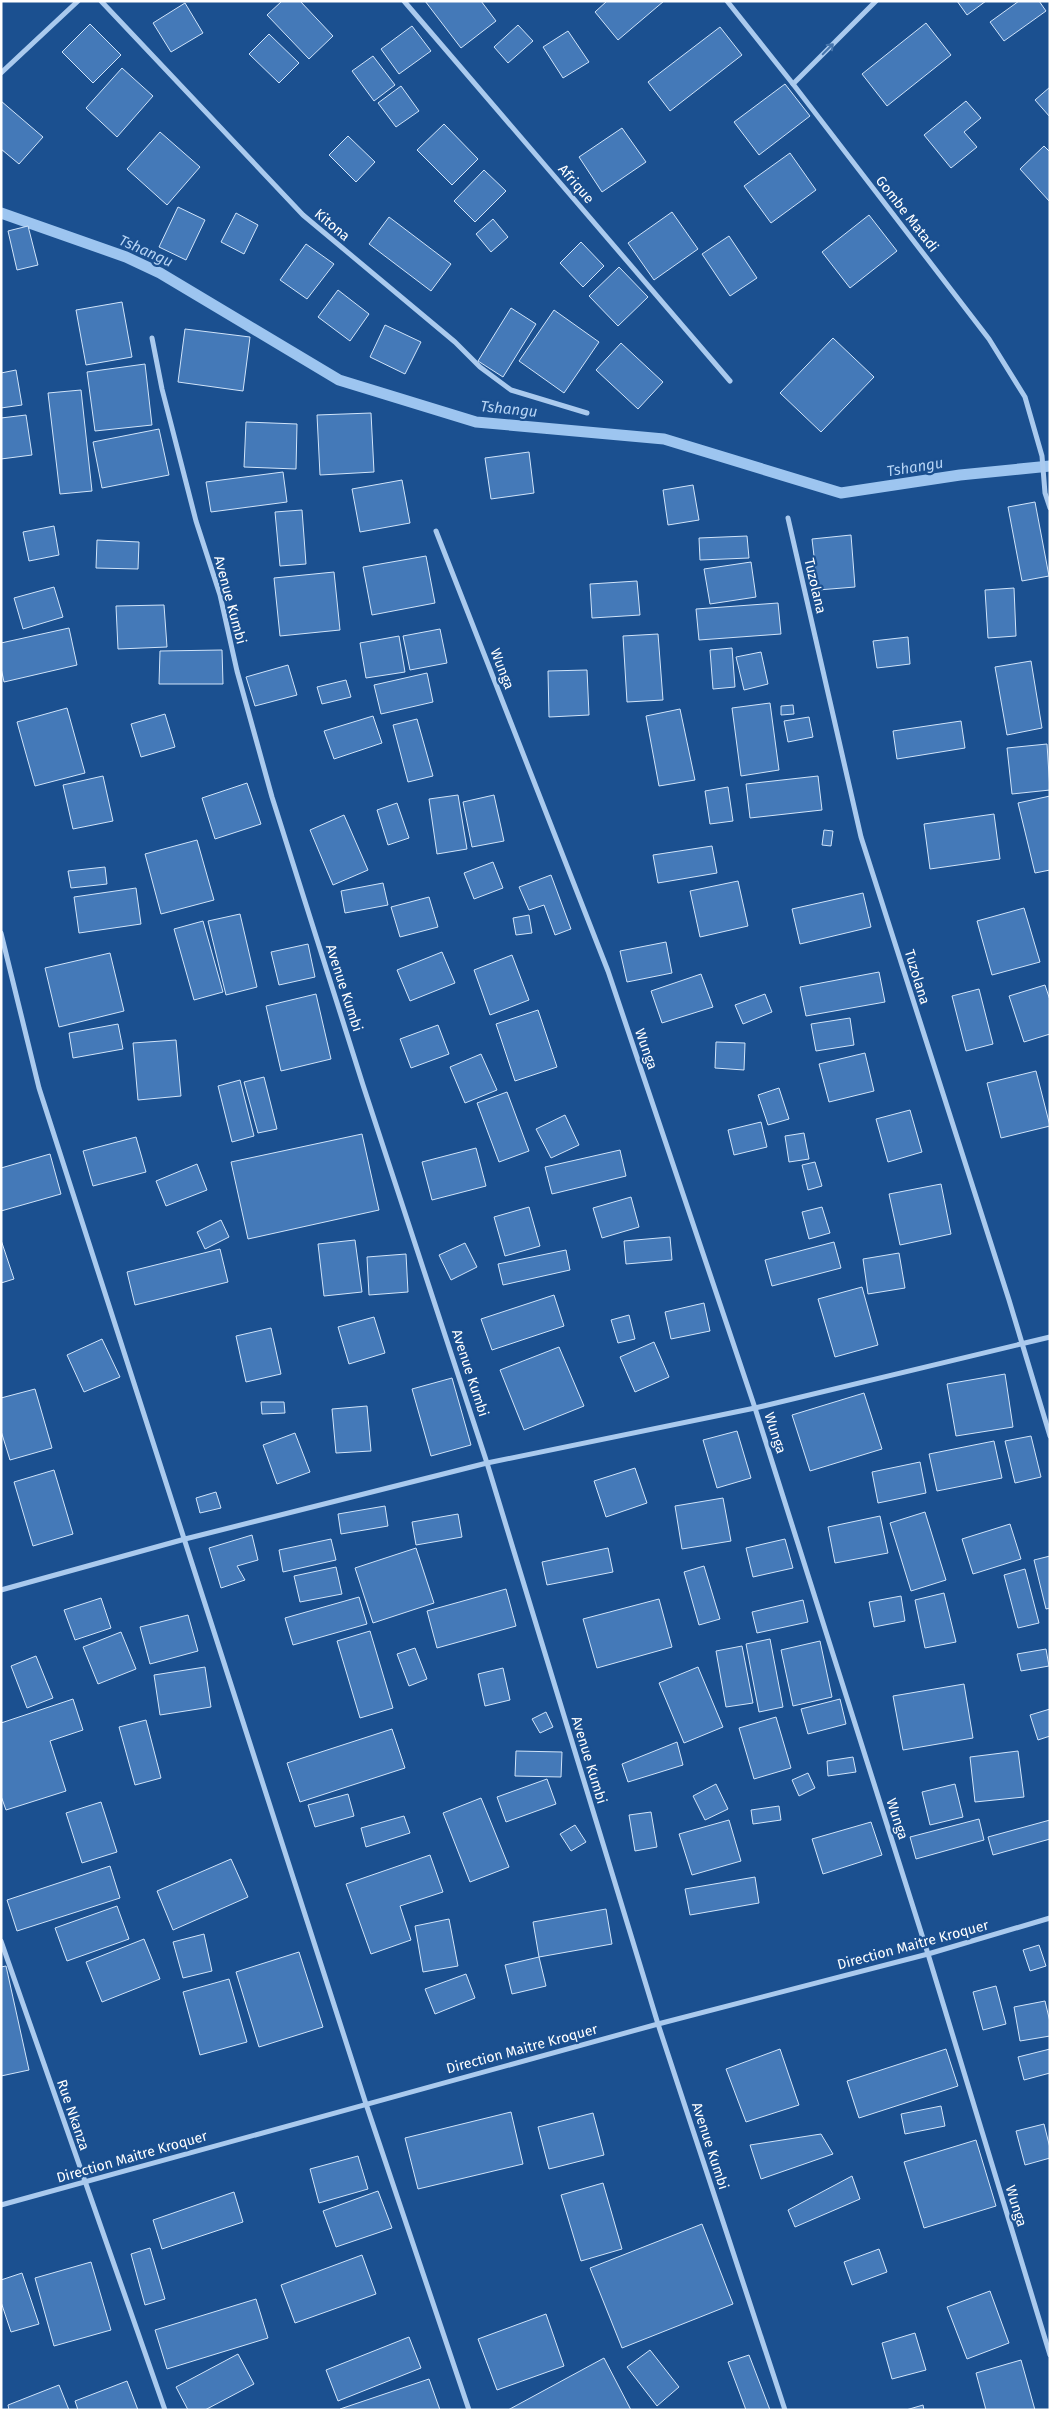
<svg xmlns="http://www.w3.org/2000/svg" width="1051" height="2411" viewBox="0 0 1051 2411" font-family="'Fira Sans',sans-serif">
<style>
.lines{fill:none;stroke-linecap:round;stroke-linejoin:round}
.stream{stroke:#9dc5f0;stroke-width:11}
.building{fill:#4479b8;stroke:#d0e4fa}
.minor{stroke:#aacaee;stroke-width:5}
.oneway{stroke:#4675ac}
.labels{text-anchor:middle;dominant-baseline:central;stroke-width:4.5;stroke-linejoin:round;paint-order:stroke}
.street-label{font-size:14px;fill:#fff;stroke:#1b5090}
.water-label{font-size:15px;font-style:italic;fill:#b6d4f5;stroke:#1b5090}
</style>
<rect width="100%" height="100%" fill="#1b5090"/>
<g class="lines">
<polyline class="stream" points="1,213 126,257 160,273 339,380 476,422 664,439 841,493 960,475 1050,466"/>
</g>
<g class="building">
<polygon points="282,1 300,1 333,36 309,59 267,15"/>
<polygon points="425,1 481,1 496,21 461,48"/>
<polygon points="607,1 664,1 618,40 595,12"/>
<polygon points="957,1 986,1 967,15"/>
<polygon points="1019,1 1039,1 1046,11 1004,41 990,22"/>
<polygon points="185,3 203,33 171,52 153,23"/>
<polygon points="926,23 951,55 887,106 862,74"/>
<polygon points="90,24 121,55 93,83 62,52"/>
<polygon points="518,25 533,41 508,63 494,47"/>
<polygon points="412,26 431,51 399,74 381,49"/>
<polygon points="720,27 742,55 670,111 648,82"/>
<polygon points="568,31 589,62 563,78 543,47"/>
<polygon points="269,34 299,63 279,83 249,54"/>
<polygon points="373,56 395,85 374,101 352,71"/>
<polygon points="122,68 153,96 117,137 86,108"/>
<polygon points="785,84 810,116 759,155 734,122"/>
<polygon points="401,86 419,111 396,127 378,103"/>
<polygon points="1050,87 1050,117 1035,100"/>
<polygon points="1,101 43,137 19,164 1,149"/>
<polygon points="966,101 981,118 964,132 977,147 951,168 924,135"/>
<polygon points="444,124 478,159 452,185 417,150"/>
<polygon points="622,128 646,162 602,192 579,157"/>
<polygon points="160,132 200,167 167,205 127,169"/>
<polygon points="348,136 375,162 356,182 329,155"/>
<polygon points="1044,146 1050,152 1050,202 1020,169"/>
<polygon points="790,153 816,190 771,223 744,186"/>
<polygon points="484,170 506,191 475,222 454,201"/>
<polygon points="178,207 205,220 186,260 159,247"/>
<polygon points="672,212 698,249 654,280 628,243"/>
<polygon points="236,213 258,225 244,254 221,242"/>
<polygon points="869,215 897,251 850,288 822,252"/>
<polygon points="389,217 451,264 431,291 369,244"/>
<polygon points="493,219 508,237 491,252 476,234"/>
<polygon points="28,226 38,265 17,270 8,231"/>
<polygon points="729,236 757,278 730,296 702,254"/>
<polygon points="581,242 604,266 583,287 560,263"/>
<polygon points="306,244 334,264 307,299 280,280"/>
<polygon points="619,267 648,297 618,326 589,296"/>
<polygon points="338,290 369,314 350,341 318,317"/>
<polygon points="122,302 132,357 86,365 76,310"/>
<polygon points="511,308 536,324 503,377 478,361"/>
<polygon points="554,310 599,342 564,393 519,361"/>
<polygon points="385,325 421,342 405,374 370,357"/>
<polygon points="185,329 250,337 243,391 178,382"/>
<polygon points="833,338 874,377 821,432 780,393"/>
<polygon points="621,343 663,382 638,409 596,370"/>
<polygon points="145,364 152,425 95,431 87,372"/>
<polygon points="16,370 22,405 1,408 1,373"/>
<polygon points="81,390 92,491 60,494 48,393"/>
<polygon points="371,413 374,472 320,475 317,415"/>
<polygon points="26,415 32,455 1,459 1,418"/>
<polygon points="246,422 297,424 296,469 244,467"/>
<polygon points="159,429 169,475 102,488 93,442"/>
<polygon points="529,452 534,493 491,499 485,458"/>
<polygon points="283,472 287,502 211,512 206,482"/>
<polygon points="402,480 410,523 360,532 352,489"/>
<polygon points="693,485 699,520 668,525 663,490"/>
<polygon points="1035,502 1049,576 1022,581 1008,507"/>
<polygon points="302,510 306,564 280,566 275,512"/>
<polygon points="54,526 59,555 29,561 23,532"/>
<polygon points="851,535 855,587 818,590 812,539"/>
<polygon points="747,536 749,558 700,560 699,538"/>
<polygon points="97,540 139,542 138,569 96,568"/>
<polygon points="426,556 435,603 372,615 363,567"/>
<polygon points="751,562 756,597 710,604 704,569"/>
<polygon points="334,572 340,630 280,636 274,578"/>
<polygon points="637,581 640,615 592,618 590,584"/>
<polygon points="54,587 63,617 23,629 14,598"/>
<polygon points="1014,588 1016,636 988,638 985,590"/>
<polygon points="778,603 781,634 699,640 696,609"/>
<polygon points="164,605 167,647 118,649 116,606"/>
<polygon points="69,628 77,665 4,682 1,668 1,643"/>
<polygon points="440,629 447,663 410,670 403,636"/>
<polygon points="658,634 663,700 627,702 623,636"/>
<polygon points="399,636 405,672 366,678 360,643"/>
<polygon points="908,637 910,664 877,668 873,641"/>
<polygon points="732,648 735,687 713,689 710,650"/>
<polygon points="222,650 223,684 159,684 160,651"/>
<polygon points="761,652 768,684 744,690 736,657"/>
<polygon points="1031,661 1042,728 1007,735 995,667"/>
<polygon points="288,665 297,695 255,706 246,677"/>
<polygon points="587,670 589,715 549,717 548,671"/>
<polygon points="427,673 433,702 381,714 374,685"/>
<polygon points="346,680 351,697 322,704 317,687"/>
<polygon points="770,703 779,770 741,776 732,708"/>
<polygon points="793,705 794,714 781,715 781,706"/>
<polygon points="67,708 85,773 35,786 17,722"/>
<polygon points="680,709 695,780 659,786 646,716"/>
<polygon points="165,714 175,747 141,757 131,724"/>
<polygon points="373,716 382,743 334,759 324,731"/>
<polygon points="809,717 813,737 788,742 784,721"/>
<polygon points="417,719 433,776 408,782 393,725"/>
<polygon points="961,721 965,748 897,759 893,731"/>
<polygon points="1047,744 1050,790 1012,794 1007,748"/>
<polygon points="103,776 113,821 73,829 63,785"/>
<polygon points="818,776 822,810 750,818 746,784"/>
<polygon points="247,783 261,824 215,839 202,798"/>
<polygon points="728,787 733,821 710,824 705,791"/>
<polygon points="458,795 467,849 437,854 429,799"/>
<polygon points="494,795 504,841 472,847 463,802"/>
<polygon points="1050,796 1050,870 1035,873 1018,803"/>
<polygon points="397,803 409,838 388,845 377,810"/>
<polygon points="994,814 1000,859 930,869 924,824"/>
<polygon points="344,815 368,870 333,885 310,830"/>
<polygon points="824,830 833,831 831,846 822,845"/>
<polygon points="197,840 214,900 161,914 145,854"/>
<polygon points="712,846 717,873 658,883 653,855"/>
<polygon points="493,862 503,888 474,899 464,873"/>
<polygon points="105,867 107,884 71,888 68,871"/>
<polygon points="551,875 571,929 555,935 544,905 529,910 519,887"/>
<polygon points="738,881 748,926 700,937 690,891"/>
<polygon points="383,883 388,905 345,913 341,891"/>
<polygon points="136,888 141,924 79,933 74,897"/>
<polygon points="863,893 871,927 800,944 792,909"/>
<polygon points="429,897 438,927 400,937 391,907"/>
<polygon points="1024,908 1040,962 992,975 977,921"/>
<polygon points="240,914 257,987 226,995 208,921"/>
<polygon points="529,915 532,933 516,935 513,918"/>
<polygon points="203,921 223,992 194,1000 174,929"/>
<polygon points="666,942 672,973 627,982 620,951"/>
<polygon points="308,944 315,977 279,985 271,952"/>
<polygon points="442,952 455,983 410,1001 397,970"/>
<polygon points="110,953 124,1011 59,1027 45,968"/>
<polygon points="512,955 529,1000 490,1015 474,970"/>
<polygon points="879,972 885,1002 806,1016 800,987"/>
<polygon points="701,974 713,1007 662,1023 651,991"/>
<polygon points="1045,985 1050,1000 1050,1034 1024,1042 1009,996"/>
<polygon points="979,989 993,1044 966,1051 952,996"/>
<polygon points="316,994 331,1059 281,1071 266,1006"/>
<polygon points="765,994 772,1012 743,1024 735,1005"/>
<polygon points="538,1010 557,1067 515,1081 496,1024"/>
<polygon points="850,1018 854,1045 816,1051 811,1024"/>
<polygon points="118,1024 123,1049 73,1058 69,1033"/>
<polygon points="438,1025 449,1054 411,1068 400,1039"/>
<polygon points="176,1040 181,1096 138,1100 133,1043"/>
<polygon points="716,1042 745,1043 744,1070 715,1068"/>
<polygon points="865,1053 874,1091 829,1102 819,1064"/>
<polygon points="481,1054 497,1090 465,1103 450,1067"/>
<polygon points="1036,1071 1050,1126 1001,1138 987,1083"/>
<polygon points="264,1077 277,1129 258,1133 244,1082"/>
<polygon points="240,1080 254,1136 232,1142 218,1086"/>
<polygon points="779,1088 789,1119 768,1125 758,1095"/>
<polygon points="507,1092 529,1151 499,1162 477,1103"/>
<polygon points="910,1110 922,1152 888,1162 876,1119"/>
<polygon points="565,1115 579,1145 551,1158 536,1129"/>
<polygon points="761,1122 767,1147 734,1155 728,1130"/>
<polygon points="804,1133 809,1159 789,1162 785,1136"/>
<polygon points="362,1134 379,1210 248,1239 231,1162"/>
<polygon points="136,1137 146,1172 93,1186 83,1151"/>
<polygon points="476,1148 486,1186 432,1200 422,1162"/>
<polygon points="620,1150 626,1176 552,1194 545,1167"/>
<polygon points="50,1154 61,1194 1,1211 1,1168"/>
<polygon points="815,1162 822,1186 808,1190 802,1165"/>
<polygon points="197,1164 207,1190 166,1206 156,1181"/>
<polygon points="941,1184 951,1234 900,1245 889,1194"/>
<polygon points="631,1197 639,1227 602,1238 593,1208"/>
<polygon points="529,1207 540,1246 505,1256 494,1217"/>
<polygon points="822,1207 830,1233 809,1239 802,1212"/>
<polygon points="221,1220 229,1237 205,1249 197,1232"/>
<polygon points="670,1237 672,1260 626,1264 624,1241"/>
<polygon points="1,1240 14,1279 1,1283"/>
<polygon points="355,1240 362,1292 324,1296 318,1244"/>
<polygon points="834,1242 841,1268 772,1286 765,1260"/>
<polygon points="465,1243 477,1267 451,1280 439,1255"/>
<polygon points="220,1249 228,1282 135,1305 127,1272"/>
<polygon points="566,1250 570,1270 503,1285 498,1264"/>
<polygon points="899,1253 905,1288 868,1294 863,1259"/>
<polygon points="406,1254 408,1292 369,1295 367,1257"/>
<polygon points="862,1287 878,1345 835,1357 818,1299"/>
<polygon points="554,1295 564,1326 492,1350 481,1319"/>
<polygon points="704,1303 710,1331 671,1339 665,1312"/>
<polygon points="629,1315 635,1339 618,1343 611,1320"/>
<polygon points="374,1317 385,1353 349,1364 338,1327"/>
<polygon points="271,1328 281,1374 246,1382 236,1336"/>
<polygon points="102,1339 120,1377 84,1392 67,1355"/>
<polygon points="654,1342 669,1377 635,1392 620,1357"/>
<polygon points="559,1347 584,1406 524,1430 500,1370"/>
<polygon points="1005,1374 1013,1427 956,1436 947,1384"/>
<polygon points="452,1378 471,1445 431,1456 412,1389"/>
<polygon points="35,1389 52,1448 10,1460 1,1431 1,1398"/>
<polygon points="864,1393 882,1449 810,1471 792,1415"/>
<polygon points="261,1402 284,1402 285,1413 262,1414"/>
<polygon points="367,1406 371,1451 336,1453 332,1409"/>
<polygon points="737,1431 751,1478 717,1488 703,1440"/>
<polygon points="295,1433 310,1472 277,1484 263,1445"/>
<polygon points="1031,1436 1041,1477 1015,1483 1005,1441"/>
<polygon points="994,1441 1002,1478 937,1491 929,1454"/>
<polygon points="920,1462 926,1493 878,1503 872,1472"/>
<polygon points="635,1468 647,1503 606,1517 594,1481"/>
<polygon points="54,1470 73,1534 33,1546 14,1482"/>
<polygon points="216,1492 221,1508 200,1513 196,1498"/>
<polygon points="723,1498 731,1541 682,1549 675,1506"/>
<polygon points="385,1506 388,1526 341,1534 338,1514"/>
<polygon points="925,1512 946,1580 911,1591 890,1523"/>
<polygon points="458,1514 462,1537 416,1545 412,1522"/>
<polygon points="880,1516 888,1553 835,1563 828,1527"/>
<polygon points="1010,1524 1021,1559 973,1574 962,1539"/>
<polygon points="252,1535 258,1560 237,1566 245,1580 221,1588 209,1548"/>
<polygon points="331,1539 336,1560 283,1572 279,1550"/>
<polygon points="785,1539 793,1568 753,1577 746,1548"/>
<polygon points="416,1548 434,1603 373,1623 355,1568"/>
<polygon points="608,1548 613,1572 547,1585 542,1562"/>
<polygon points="1050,1556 1050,1608 1046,1609 1034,1560"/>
<polygon points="704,1566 720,1619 699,1625 684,1572"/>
<polygon points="336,1567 342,1594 300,1602 294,1576"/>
<polygon points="1025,1569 1039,1623 1018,1628 1004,1575"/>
<polygon points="506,1589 516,1626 437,1648 427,1611"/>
<polygon points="944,1593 956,1642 925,1648 915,1600"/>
<polygon points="901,1596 905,1621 874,1627 869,1602"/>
<polygon points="359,1597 367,1624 293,1645 285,1618"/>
<polygon points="101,1598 111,1628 75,1640 64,1610"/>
<polygon points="659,1599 672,1647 597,1668 583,1619"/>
<polygon points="803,1600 808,1622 757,1633 752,1612"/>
<polygon points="188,1615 198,1651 150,1664 140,1627"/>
<polygon points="370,1631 393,1708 360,1718 337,1641"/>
<polygon points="121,1632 136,1669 98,1684 83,1647"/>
<polygon points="770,1639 783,1707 759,1712 746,1644"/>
<polygon points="820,1641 832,1697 793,1706 781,1650"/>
<polygon points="742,1646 753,1703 726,1707 716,1651"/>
<polygon points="415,1648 427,1679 409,1686 397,1654"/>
<polygon points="1046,1649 1049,1666 1021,1671 1017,1654"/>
<polygon points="36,1656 53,1698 27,1708 11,1666"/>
<polygon points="205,1667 211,1707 160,1715 154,1675"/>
<polygon points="698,1667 723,1727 684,1743 659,1683"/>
<polygon points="503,1668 510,1700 485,1706 478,1674"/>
<polygon points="964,1684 973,1738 903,1750 893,1696"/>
<polygon points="73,1699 83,1730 50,1741 66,1791 6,1810 1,1796 1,1723"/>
<polygon points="840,1699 846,1724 808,1734 801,1709"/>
<polygon points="1050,1709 1050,1736 1038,1740 1030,1715"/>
<polygon points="546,1712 553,1727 540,1733 532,1719"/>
<polygon points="776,1717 791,1768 754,1779 739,1728"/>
<polygon points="146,1720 161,1778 135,1785 119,1727"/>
<polygon points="392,1729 405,1768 300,1802 287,1763"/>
<polygon points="677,1742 683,1765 628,1782 622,1764"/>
<polygon points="516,1751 562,1752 561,1777 515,1776"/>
<polygon points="1018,1751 1024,1797 975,1802 970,1757"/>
<polygon points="853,1757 856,1772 828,1776 827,1761"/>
<polygon points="808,1773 815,1788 799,1796 792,1780"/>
<polygon points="547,1779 556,1804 506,1822 497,1797"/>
<polygon points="716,1784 728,1809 705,1820 693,1796"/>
<polygon points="955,1784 963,1817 930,1825 922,1792"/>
<polygon points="348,1794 354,1816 315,1827 308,1805"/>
<polygon points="481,1798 509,1867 470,1882 443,1813"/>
<polygon points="101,1802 117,1852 82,1863 66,1813"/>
<polygon points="779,1806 781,1820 753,1824 751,1810"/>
<polygon points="651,1812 657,1847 635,1851 629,1815"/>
<polygon points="404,1816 410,1833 366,1847 361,1828"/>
<polygon points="979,1819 984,1840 916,1859 910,1837"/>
<polygon points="729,1820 741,1861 692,1875 679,1834"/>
<polygon points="1050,1820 1050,1839 993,1855 988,1837"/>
<polygon points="871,1822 882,1855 823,1874 812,1839"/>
<polygon points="575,1825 586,1842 571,1851 560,1834"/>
<polygon points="430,1855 443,1892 400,1906 411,1940 371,1954 346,1884"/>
<polygon points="231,1859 248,1897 173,1930 157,1891"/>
<polygon points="110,1866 120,1898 17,1931 7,1900"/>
<polygon points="755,1877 759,1903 690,1915 685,1889"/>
<polygon points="117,1906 129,1939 67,1961 55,1928"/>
<polygon points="606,1909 612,1944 539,1957 533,1922"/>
<polygon points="449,1919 458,1966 423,1972 415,1926"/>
<polygon points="204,1934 212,1971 183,1978 173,1942"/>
<polygon points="144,1939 160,1979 102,2002 86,1962"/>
<polygon points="1039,1945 1046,1966 1030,1971 1023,1950"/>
<polygon points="299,1952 323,2027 259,2047 236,1972"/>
<polygon points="539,1957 546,1986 512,1994 505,1965"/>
<polygon points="6,1966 29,2070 1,2076 1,1967"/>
<polygon points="466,1974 475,1998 435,2014 425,1989"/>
<polygon points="229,1979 247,2042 200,2055 183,1992"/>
<polygon points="996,1986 1006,2024 983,2030 973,1992"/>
<polygon points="1045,2001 1050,2022 1050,2036 1020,2041 1014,2007"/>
<polygon points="780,2049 799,2105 746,2122 726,2069"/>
<polygon points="946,2049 958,2086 859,2118 847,2081"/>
<polygon points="1050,2049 1050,2073 1024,2080 1018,2057"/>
<polygon points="941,2106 945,2126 905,2134 901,2114"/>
<polygon points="511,2112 523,2164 418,2189 405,2138"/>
<polygon points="593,2113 604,2155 549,2169 538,2127"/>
<polygon points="1044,2124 1050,2148 1050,2158 1025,2165 1016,2131"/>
<polygon points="821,2134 833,2154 761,2179 750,2145"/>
<polygon points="976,2140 996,2206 924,2228 904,2162"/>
<polygon points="358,2156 368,2189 319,2203 310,2169"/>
<polygon points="852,2176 860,2199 795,2227 788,2210"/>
<polygon points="603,2183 622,2249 581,2261 561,2195"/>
<polygon points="378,2191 392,2228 336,2247 323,2211"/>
<polygon points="234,2192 243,2222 162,2249 153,2220"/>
<polygon points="702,2224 733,2304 622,2348 590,2268"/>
<polygon points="150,2248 165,2299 145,2305 131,2254"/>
<polygon points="879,2249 887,2272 852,2285 844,2262"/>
<polygon points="362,2255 376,2294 295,2323 281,2285"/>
<polygon points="91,2262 111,2330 54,2346 35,2278"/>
<polygon points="22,2273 39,2324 11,2332 1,2302 1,2280"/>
<polygon points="990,2291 1009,2343 967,2359 947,2307"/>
<polygon points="256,2299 268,2338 167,2369 155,2330"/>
<polygon points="546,2314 564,2366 497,2390 478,2339"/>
<polygon points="915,2333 926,2370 892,2379 882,2343"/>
<polygon points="409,2337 421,2368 338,2401 326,2370"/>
<polygon points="650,2350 679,2387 657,2406 627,2367"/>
<polygon points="238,2354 254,2384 205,2410 188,2410 176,2387"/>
<polygon points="749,2355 770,2410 746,2410 728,2362"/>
<polygon points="604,2358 631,2410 508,2410"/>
<polygon points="1021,2360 1035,2410 986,2410 976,2373"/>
<polygon points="429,2379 440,2410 340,2410 340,2409"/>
<polygon points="127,2381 138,2410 78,2410 75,2401"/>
<polygon points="59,2385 69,2410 9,2410 8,2405"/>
<polygon points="923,2405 924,2410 906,2410"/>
</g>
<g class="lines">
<g class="minor">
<polyline points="101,1 303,215 455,342 480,367 511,390 587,413"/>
<polyline points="404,1 730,381"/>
<polyline points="727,1 793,84 989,339 1025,397 1042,456 1045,493 1050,508"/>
<polyline points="1,73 78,1"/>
<polyline points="793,84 876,1"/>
<polyline points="152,338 162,389 196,521 220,595 237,671 272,797 363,1085 487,1463 658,2024 785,2410"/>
<polyline points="788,518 861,837 1009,1300 1050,1436"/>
<polyline points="436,531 608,971 755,1408 928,1954 1050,2355"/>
<polyline points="1,933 39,1088 366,2104 469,2410"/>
<polyline points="1,1590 185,1539 487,1463 755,1408 1050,1337"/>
<polyline points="1,1941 165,2410"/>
<polyline points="1,2205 658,2024 928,1954 1050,1918"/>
</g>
</g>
<defs><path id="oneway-shaft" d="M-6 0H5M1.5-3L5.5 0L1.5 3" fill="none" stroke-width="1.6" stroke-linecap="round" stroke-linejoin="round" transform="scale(1.25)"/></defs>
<use class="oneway" href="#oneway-shaft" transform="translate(828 49) rotate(-45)"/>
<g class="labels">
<g class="street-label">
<text transform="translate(576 184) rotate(49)">Afrique</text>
<text transform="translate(907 214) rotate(52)">Gombe Matadi</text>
<text transform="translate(332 225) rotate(40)">Kitona</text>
<text transform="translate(815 586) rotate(77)">Tuzolana</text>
<text transform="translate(230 600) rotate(75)">Avenue Kumbi</text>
<text transform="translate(502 669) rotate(69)">Wunga</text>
<text transform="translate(917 977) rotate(73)">Tuzolana</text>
<text transform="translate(344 988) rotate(72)">Avenue Kumbi</text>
<text transform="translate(646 1049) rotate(71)">Wunga</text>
<text transform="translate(470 1373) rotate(72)">Avenue Kumbi</text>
<text transform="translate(775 1433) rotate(72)">Wunga</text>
<text transform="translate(589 1760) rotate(73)">Avenue Kumbi</text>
<text transform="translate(897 1819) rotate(72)">Wunga</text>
<text transform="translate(913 1945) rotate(-15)">Direction Maitre Kroquer</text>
<text transform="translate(522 2049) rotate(-15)">Direction Maitre Kroquer</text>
<text transform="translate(73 2115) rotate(71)">Rue Nkanza</text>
<text transform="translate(710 2146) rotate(72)">Avenue Kumbi</text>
<text transform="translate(132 2157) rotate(-16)">Direction Maitre Kroquer</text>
<text transform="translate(1016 2206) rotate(73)">Wunga</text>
</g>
<g class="water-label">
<text transform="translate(146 251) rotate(24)">Tshangu</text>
<text transform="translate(509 409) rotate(6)">Tshangu</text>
<text transform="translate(915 467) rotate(-9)">Tshangu</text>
</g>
</g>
<rect width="1051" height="2411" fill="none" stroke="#ffffff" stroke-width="5"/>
</svg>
